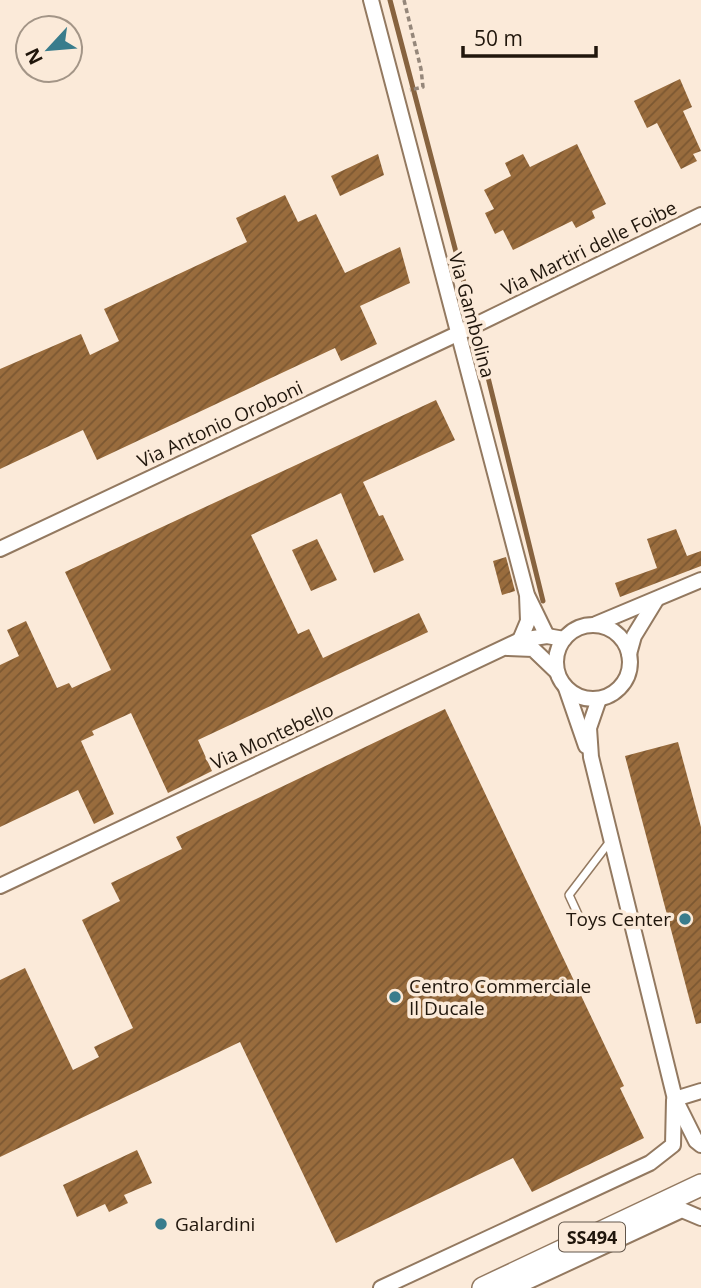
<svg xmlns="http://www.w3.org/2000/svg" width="701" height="1288" viewBox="0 0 701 1288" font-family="'Open Sans',sans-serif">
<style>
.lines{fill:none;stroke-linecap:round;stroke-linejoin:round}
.stream{stroke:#87633f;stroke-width:5}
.building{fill:url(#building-hatch)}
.service-casing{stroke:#937960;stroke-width:10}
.minor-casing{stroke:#937960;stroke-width:18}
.primary-casing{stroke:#937960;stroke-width:24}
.path{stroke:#95877a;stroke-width:3.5;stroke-dasharray:5 3.5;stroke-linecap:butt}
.service{stroke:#fff;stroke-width:7}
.minor{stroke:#fff;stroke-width:14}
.primary{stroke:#fff;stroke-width:21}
.poi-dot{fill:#397c8c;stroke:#fbead9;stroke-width:2.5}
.labels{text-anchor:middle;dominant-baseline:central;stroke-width:7;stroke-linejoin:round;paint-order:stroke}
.shield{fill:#fbead9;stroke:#62564a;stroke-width:2}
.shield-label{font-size:18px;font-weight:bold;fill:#20160c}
.street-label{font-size:19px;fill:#20160c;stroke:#fbead9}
.poi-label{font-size:19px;fill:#20160c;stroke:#fbead9;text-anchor:start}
</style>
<defs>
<pattern id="building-hatch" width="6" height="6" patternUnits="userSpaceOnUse" patternTransform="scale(1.75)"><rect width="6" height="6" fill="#996c3d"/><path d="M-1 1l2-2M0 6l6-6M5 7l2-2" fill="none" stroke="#7c5832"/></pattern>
</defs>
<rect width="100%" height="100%" fill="#fbead9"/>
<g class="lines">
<g class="stream">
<polyline points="390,0 468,298"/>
<polyline points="482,353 543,601"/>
</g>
</g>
<g class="building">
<polygon points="680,79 692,107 683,111 701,151 693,154 697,161 681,169 657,123 647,128 634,101"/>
<polygon points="577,144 606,204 592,211 595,218 576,228 572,221 513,250 503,230 495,234 485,213 494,209 484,190 511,176 505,163 523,154 530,167"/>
<polygon points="378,154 384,175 340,196 331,176"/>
<polygon points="285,195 298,222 316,214 345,273 400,247 410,283 360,306 377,344 341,361 335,348 97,460 83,430 0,469 0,369 81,334 90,355 119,341 104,309 247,242 236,218"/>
<polygon points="436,400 455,440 363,482 379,516 383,515 404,560 374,573 341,493 251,535 298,634 309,629 323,658 419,613 428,632 198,740 212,771 168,793 131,713 92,731 94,735 81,741 114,814 94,824 78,790 0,827 0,665 19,656 7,630 26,621 57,688 69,683 72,688 111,670 65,572"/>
<polygon points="676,529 687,556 701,551 701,566 620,597 615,583 657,568 647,539"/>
<polygon points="317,539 337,580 311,591 292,550"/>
<polygon points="506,557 515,591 502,595 493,561"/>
<polygon points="445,709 624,1086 620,1088 644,1138 532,1192 513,1158 336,1243 240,1042 0,1157 0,980 25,968 73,1070 99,1057 94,1047 133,1028 82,920 120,901 111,883 182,849 176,837"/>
<polygon points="678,742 701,827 701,1023 696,1024 625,756"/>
<polygon points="137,1150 152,1183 124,1195 128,1203 109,1212 105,1204 77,1217 63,1185"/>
</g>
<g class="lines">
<defs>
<polyline id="service" points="581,921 569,895 611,840"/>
<g id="minor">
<polyline points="371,0 527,595 528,621 520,640"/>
<polyline points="0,549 457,334 701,215"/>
<polyline points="528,597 547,636"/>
<polyline points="596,624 701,580"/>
<circle cx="593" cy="662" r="37"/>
<polyline points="507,648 533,649 557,672"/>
<polyline points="629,654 634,636 656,600"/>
<polyline points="566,688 586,746"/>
<polyline points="599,699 589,728 591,757 675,1099 696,1141 701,1145"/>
<polyline points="0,886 520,640 547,636 564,639"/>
<polyline points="675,1099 701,1091"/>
<polyline points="381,1288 650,1163 673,1145 674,1100"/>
<polyline points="514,1288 682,1210 701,1218"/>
</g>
<polyline id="primary" points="483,1288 701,1185"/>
</defs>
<use href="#service" class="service-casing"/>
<use href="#minor" class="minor-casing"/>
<use href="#primary" class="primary-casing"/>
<polyline class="path" points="404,0 421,69 423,87 410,90"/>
<use href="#service" class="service"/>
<use href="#minor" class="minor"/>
<use href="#primary" class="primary"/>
</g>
<g class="poi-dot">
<circle cx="685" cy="919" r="7"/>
<circle cx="395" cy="997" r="7"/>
<circle cx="161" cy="1224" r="7"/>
</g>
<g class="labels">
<rect class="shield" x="559" y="1222.5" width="66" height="29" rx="5"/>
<g class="shield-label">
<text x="592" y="1237">SS494</text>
</g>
<g class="street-label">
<text transform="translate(589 248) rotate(-26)">Via Martiri delle Foibe</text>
<text transform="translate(472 315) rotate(75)">Via Gambolina</text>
<text transform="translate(220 424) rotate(-25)">Via Antonio Oroboni</text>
<text transform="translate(272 736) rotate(-25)">Via Montebello</text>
</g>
<g class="poi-label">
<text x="671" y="919" text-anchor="end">Toys Center</text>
<text x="409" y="986">Centro Commerciale<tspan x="409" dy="22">Il Ducale</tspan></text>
<text x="175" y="1224">Galardini</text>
</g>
</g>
<g transform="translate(49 49) rotate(244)"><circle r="33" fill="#fbead9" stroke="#a39587" stroke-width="2"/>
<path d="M0-5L12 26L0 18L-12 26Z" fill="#397c8c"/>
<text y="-10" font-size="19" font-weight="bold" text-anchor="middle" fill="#20160c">N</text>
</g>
<path d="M463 46v10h133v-10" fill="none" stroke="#20160c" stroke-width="3.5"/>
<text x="474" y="46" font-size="21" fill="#20160c" stroke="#fbead9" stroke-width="5" paint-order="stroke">50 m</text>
</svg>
